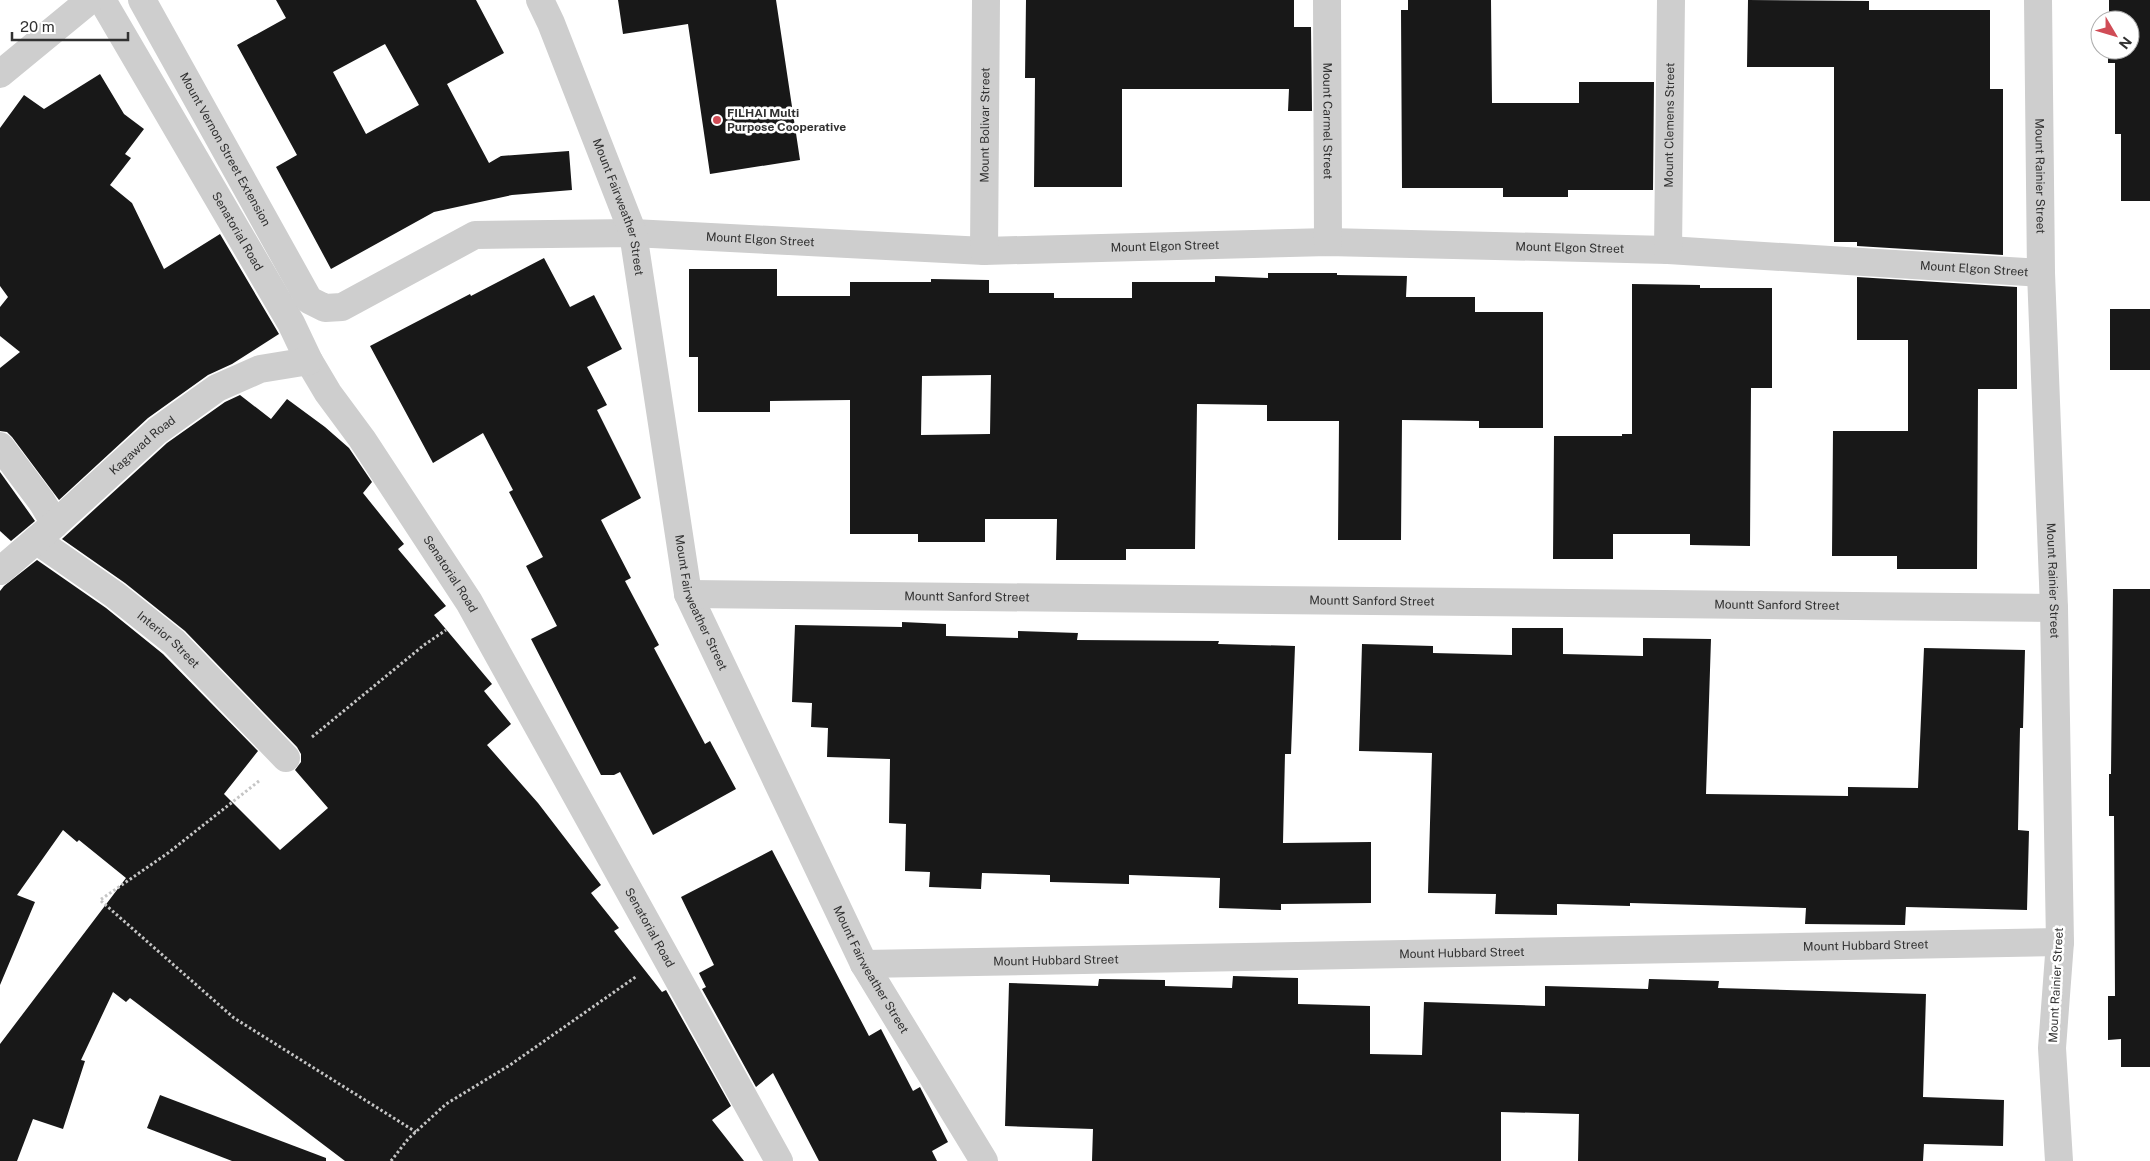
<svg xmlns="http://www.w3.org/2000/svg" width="2150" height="1161" viewBox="0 0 2150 1161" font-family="'Public Sans',sans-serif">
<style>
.building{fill:#181818;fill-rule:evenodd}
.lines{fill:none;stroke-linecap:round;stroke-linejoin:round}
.path{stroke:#c5c5c5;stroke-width:3;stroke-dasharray:2.5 2.5;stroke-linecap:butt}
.minor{stroke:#cecece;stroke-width:28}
.poi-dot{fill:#d04c56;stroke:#fff;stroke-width:2}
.labels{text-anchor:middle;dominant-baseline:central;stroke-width:5;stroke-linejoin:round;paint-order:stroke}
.poi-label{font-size:12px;font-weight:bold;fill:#313131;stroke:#fff;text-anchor:start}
.street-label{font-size:12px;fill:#313131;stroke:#fff}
</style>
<rect width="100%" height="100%" fill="#fff"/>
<g class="building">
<path d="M276,0H476L504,53L447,84L489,163L501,156L569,151L572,190L512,195L434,212L331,269L276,167L297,155L237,45L286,18ZM385,44L419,105L366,134L333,72Z"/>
<polygon points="618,0 776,0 800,160 710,174 688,24 623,34"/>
<polygon points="1026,0 1294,0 1294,27 1311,27 1312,111 1288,111 1289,89 1122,89 1122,187 1034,187 1035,78 1025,78"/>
<polygon points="1408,0 1491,0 1492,103 1579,103 1579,82 1654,82 1653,190 1568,190 1568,197 1503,197 1503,188 1402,188 1401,10 1408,10"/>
<polygon points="1748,0 1869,1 1869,10 1990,10 1990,89 2003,89 2003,255 1857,246 1857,242 1834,242 1834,67 1747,67"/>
<polygon points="2109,0 2150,0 2150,201 2121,201 2121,134 2115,134 2115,63 2108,63 2108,50 2130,50 2130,20 2109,20"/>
<polygon points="100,74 124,114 144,129 125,154 131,158 110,185 132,203 164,269 220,234 279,334 232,364 208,375 148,418 59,500 12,437 7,432 0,431 0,368 20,352 0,336 0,307 8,297 0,286 0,128 24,95 44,109"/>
<polygon points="544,258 570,307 594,295 622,349 587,367 607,405 597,410 641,498 601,520 631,578 625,581 659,645 654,648 705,744 710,741 736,789 653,835 620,772 614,775 601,775 531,639 557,626 526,566 543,557 509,492 513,490 483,433 433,463 370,346 470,294 471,296"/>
<path d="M689,269H777V296H850V282H931V279L989,280V293H1054V298H1132V282H1215V276L1268,278V273H1337V275L1407,276L1406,297H1475V312H1543V428H1479V421L1402,420L1401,540H1338L1339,421H1267V405L1197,404L1195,549H1126V560H1056L1057,519H985V542H918V534H850V400L770,401V412H698V357H689ZM991,375L990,434L921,435L922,376Z"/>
<polygon points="1857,277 2017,287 2017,389 1978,389 1977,569 1897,569 1897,556 1832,556 1833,431 1908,431 1908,340 1857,340"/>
<polygon points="1632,284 1700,285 1700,288 1772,288 1772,388 1751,388 1750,546 1690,545 1690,534 1613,534 1613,559 1553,559 1554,436 1622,436 1622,434 1632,434"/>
<rect x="2110" y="309" width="40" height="61"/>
<polygon points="240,395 271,419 287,399 325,427 349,448 372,482 363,493 404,544 398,549 446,606 434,615 492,684 484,691 511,724 487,745 538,803 601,885 591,893 619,928 614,931 662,992 666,990 731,1106 712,1120 744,1161 345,1161 130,998 126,1002 113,992 81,1060 85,1061 63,1129 33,1119 17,1161 0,1161 0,1044 126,878 79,840 77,842 63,830 17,895 35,902 0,985 0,591 4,586 37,560 106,608 163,654 258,751 224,794 280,850 328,808 295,770 301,762 301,754 297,747 185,631 125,583 62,539 167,443 225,402"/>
<polygon points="0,472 35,521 11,541 0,531"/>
<polygon points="2113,589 2150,589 2150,1067 2121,1067 2121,1039 2108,1040 2108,996 2115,996 2114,816 2109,816 2109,774 2111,774"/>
<polygon points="902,622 946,624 946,636 1018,638 1018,631 1078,633 1077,640 1219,641 1218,644 1295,646 1291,754 1285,754 1283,843 1371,842 1371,903 1281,904 1281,910 1219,908 1220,878 1129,875 1129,884 1050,882 1050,875 982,873 981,889 929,887 930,872 905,871 906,824 889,823 890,759 827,757 828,728 811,727 812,703 792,702 795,625 902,627"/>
<polygon points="1512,628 1563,628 1563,654 1643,656 1643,638 1711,639 1706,794 1848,796 1848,787 1918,788 1924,648 2025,650 2023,728 2020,728 2018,830 2029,831 2027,910 1906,907 1905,925 1805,924 1806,908 1630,903 1630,906 1557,904 1557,915 1495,914 1496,894 1428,893 1432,753 1359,751 1362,644 1433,646 1433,653 1512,655"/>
<polygon points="772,850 869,1036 881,1029 913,1091 920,1087 948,1142 932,1151 937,1161 819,1161 773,1073 756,1087 702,989 706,987 699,973 714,965 681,897"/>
<polygon points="1233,976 1298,978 1298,1004 1370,1006 1370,1054 1422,1055 1424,1002 1545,1006 1545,986 1648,989 1649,979 1719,981 1718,988 1926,994 1923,1097 2004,1100 2003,1146 1924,1144 1923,1161 1578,1161 1579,1114 1501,1112 1501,1161 1092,1161 1093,1129 1005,1126 1009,983 1098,986 1099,979 1165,980 1165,986 1232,988"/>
<polygon points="160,1095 326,1158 326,1161 232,1161 147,1128"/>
</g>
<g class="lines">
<g class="path">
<polyline points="312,737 424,645 446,630"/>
<polyline points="259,781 168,853 100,900 234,1018 416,1132"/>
<polyline points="391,1161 408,1139 446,1104 510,1065 637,976"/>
</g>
<g class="minor">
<path id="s1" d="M102,0L291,323L309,361L328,393L362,439L469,602L779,1161"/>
<path id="s2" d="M142,0L309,300L325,308L342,307L475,235L633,233L984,251L1328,242L1668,250L2041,273"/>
<path id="s3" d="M540,0L551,23L633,233L688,594L864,964L984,1161"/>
<path id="s4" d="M1327,0L1328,242"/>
<path id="s5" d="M2038,0L2041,273L2054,608L2060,942L2052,1048L2059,1161"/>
<polyline points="0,74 90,0"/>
<path id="s6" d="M1668,250L1671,0"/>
<path id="s7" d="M984,251L986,0"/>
<polyline points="0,446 42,502 55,524"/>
<path id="s8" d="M36,540L115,595L174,642L286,758"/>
<path id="s9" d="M0,571L55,524L157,431L217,388L260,369L309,361"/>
<path id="s10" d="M688,594L2054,608"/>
<path id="s11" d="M864,964L2060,942"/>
</g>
</g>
<circle class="poi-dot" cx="717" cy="120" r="5"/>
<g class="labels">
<g class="poi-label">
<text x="727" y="113">FILHAI Multi<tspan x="727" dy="14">Purpose Cooperative</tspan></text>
</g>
<g class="street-label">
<text stroke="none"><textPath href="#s4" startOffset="121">Mount Carmel Street</textPath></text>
<text stroke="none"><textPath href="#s7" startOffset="126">Mount Bolivar Street</textPath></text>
<text stroke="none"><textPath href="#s6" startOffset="125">Mount Clemens Street</textPath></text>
<text stroke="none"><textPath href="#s2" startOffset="171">Mount Vernon Street Extension</textPath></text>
<text stroke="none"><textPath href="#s5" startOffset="176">Mount Rainier Street</textPath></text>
<text stroke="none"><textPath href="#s3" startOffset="222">Mount Fairweather Street</textPath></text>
<text stroke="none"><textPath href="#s1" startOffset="268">Senatorial Road</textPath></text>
<text stroke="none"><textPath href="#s2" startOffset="815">Mount Elgon Street</textPath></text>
<text stroke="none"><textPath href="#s2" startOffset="1220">Mount Elgon Street</textPath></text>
<text stroke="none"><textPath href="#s2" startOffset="1625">Mount Elgon Street</textPath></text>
<text stroke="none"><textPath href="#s2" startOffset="2030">Mount Elgon Street</textPath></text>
<text stroke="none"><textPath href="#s9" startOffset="190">Kagawad Road</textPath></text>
<text stroke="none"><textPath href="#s1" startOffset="672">Senatorial Road</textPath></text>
<text stroke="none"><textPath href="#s5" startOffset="581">Mount Rainier Street</textPath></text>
<text stroke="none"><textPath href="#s10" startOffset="279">Mountt Sanford Street</textPath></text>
<text stroke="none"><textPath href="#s10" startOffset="684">Mountt Sanford Street</textPath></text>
<text stroke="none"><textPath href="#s3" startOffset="628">Mount Fairweather Street</textPath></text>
<text stroke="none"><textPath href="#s10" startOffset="1089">Mountt Sanford Street</textPath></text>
<text stroke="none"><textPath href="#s8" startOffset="166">Interior Street</textPath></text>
<text stroke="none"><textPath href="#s1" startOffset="1078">Senatorial Road</textPath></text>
<text stroke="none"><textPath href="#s11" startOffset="1002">Mount Hubbard Street</textPath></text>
<text stroke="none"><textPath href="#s11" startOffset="598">Mount Hubbard Street</textPath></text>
<text stroke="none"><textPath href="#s11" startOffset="192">Mount Hubbard Street</textPath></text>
<text stroke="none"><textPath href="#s3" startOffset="1034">Mount Fairweather Street</textPath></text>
<text transform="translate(2056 985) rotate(-87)">Mount Rainier Street</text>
</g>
</g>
<g transform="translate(2115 35) rotate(128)"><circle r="24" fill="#ffffff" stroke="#adadad"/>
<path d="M0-4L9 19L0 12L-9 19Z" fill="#d04c56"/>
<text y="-8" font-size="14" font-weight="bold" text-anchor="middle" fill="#313131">N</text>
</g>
<path d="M12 32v8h116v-8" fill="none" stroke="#313131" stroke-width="2.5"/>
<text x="20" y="32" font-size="15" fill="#313131" stroke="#ffffff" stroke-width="4" paint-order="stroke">20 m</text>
</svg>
